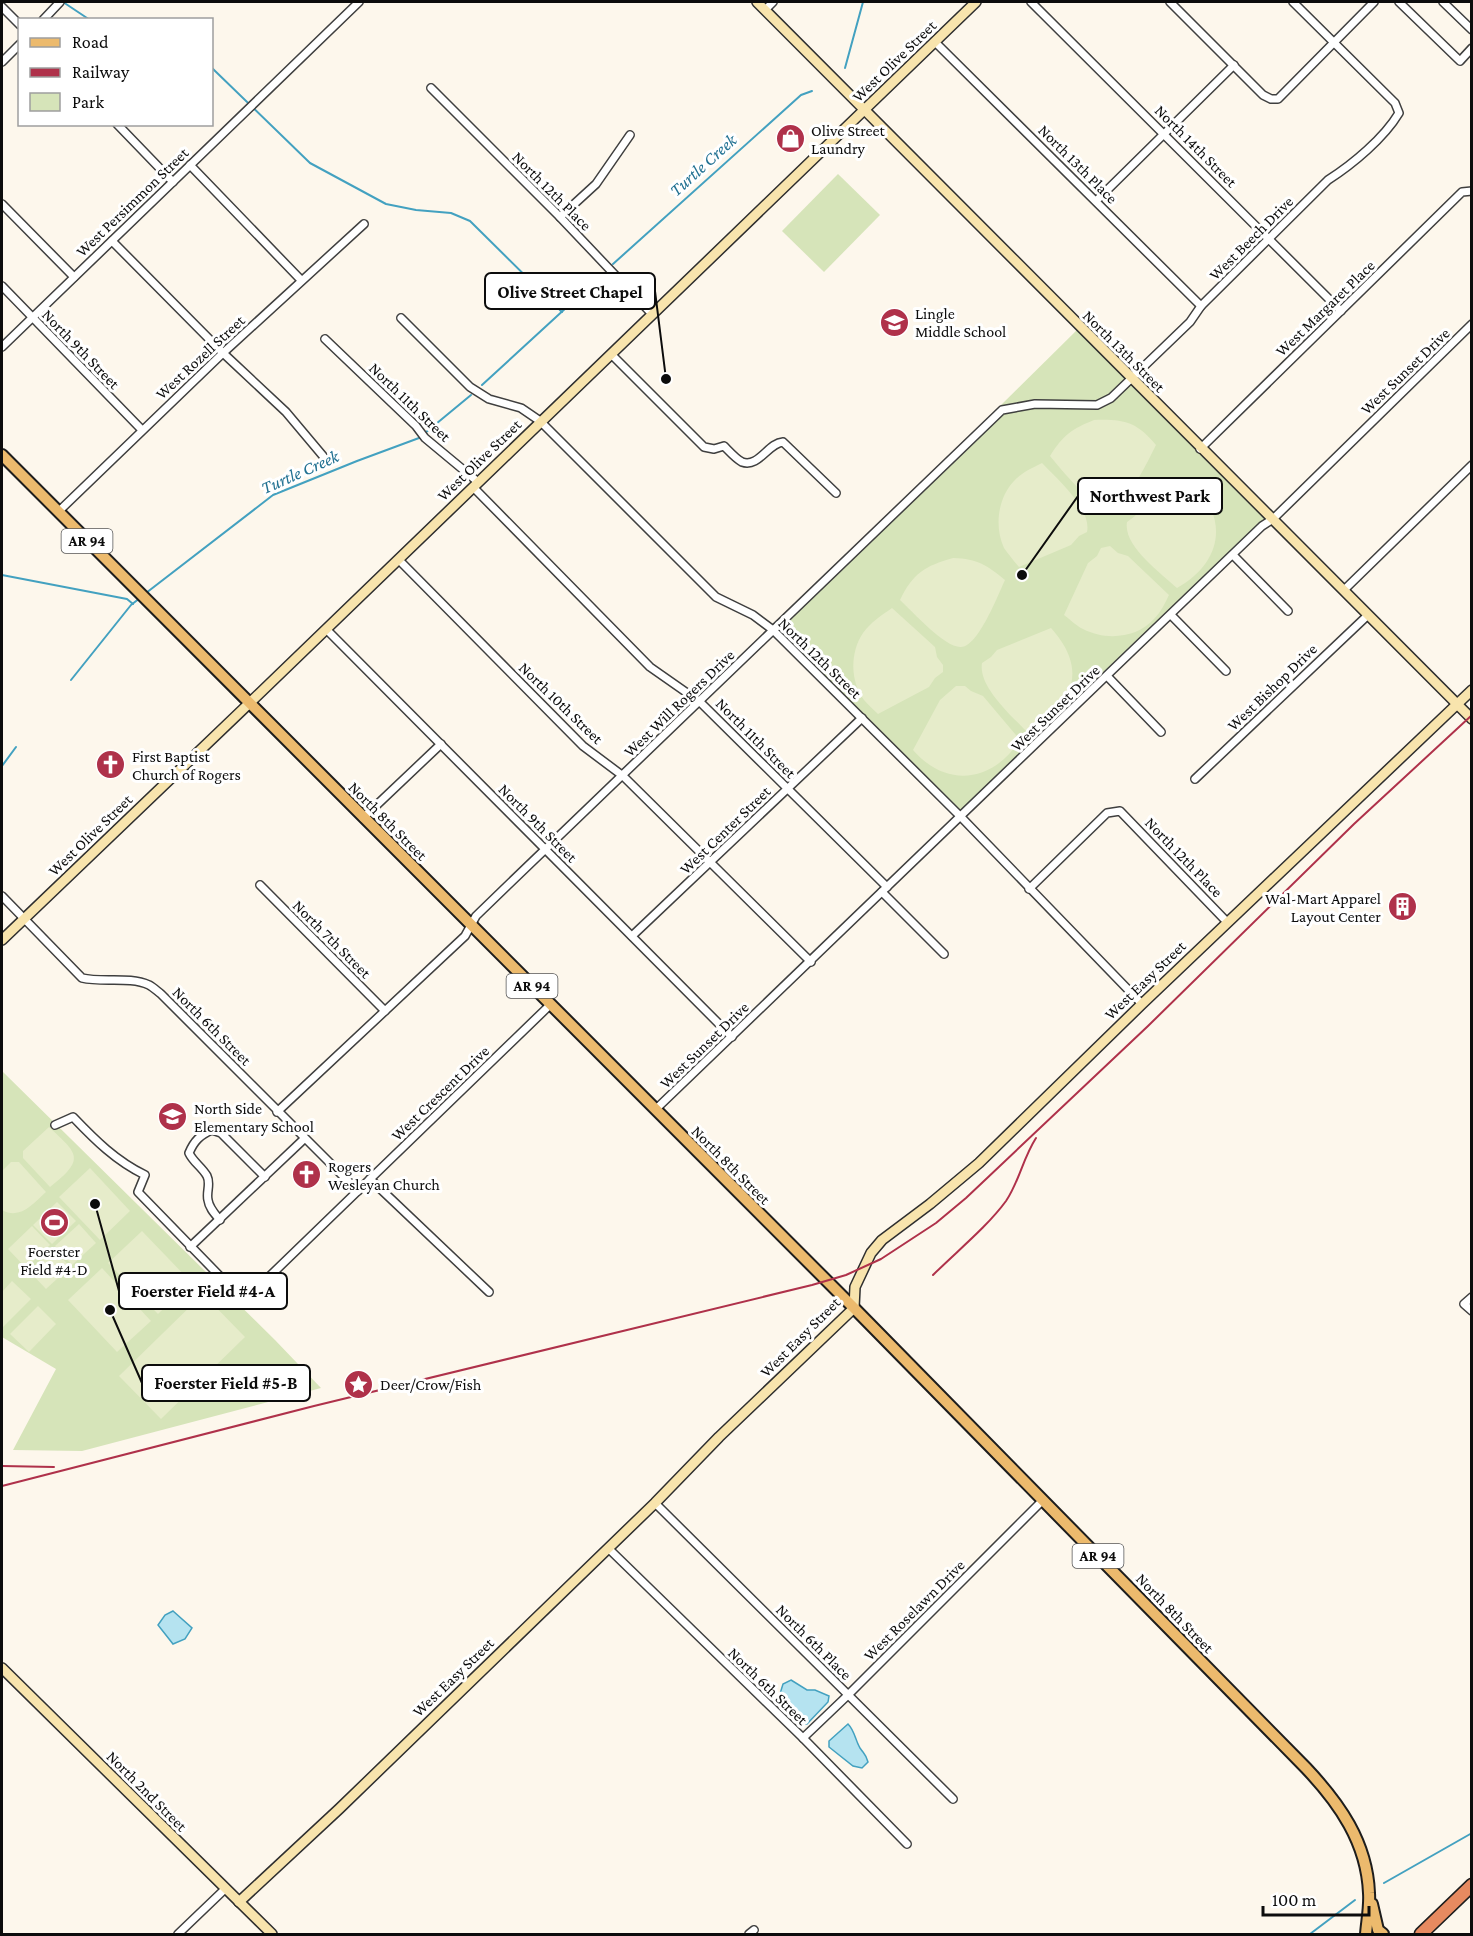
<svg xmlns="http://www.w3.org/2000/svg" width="1473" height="1936" viewBox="0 0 1473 1936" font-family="'Crimson Pro',serif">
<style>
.green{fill:#d6e4b9}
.pitch{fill:#e6ecca}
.water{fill:#b5e3f0;stroke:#43a1c0;stroke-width:1.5}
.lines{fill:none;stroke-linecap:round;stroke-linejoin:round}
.stream{stroke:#43a1c0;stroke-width:2}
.street-casing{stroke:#3f3f3f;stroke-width:10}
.secondary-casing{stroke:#2e2e2e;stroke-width:12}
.primary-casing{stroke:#1d1d1d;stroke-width:14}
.highway-casing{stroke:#1d1d1d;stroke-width:15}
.street{stroke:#fff;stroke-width:7}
.secondary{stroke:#f8e4ad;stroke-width:9}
.primary{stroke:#ecba6d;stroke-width:10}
.highway{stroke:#e78a60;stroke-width:12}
.rail{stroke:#af314a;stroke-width:2}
.labels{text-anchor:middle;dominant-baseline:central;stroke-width:6;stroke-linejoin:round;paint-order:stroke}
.shield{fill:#fff;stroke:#555;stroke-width:1.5}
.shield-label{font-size:15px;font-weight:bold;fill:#0c0c0c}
.street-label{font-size:16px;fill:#0c0c0c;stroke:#fff}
.poi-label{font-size:16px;fill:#0c0c0c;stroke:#fff;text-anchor:start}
.water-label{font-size:18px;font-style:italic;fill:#217192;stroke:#fff}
.leader{fill:none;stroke:#0c0c0c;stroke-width:2}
.callout-dot{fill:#0c0c0c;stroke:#fff;stroke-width:2}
.callout{fill:#fff;stroke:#0c0c0c;stroke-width:2}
.callout-label{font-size:18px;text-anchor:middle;font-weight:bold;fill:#0c0c0c}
</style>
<rect width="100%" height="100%" fill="#fdf7ec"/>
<g class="green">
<polygon points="838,174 880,215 824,272 782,231"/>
<polygon points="1079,328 1273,519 961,817 773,630"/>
<polygon points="2,1071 275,1340 321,1388 82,1451 13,1450 56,1369 2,1337"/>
</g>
<g class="pitch">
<path d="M1094,420C1124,419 1137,422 1156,445C1148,461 1128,503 1111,508C1096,513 1060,468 1050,456C1063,435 1072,429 1094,420Z"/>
<path d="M1042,463C1057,479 1092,509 1087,532L1079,536L1071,545L1019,567C1014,561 1008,554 1004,548C994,526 998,498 1014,481C1021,473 1032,468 1042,463Z"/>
<path d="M1191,482C1230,518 1222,563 1177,588C1160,572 1123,546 1127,522L1135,516L1142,507Z"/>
<path d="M1110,546L1118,553L1128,556L1169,595C1165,603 1161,612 1154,619C1137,638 1106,641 1083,629C1076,626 1070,619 1064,615L1088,563L1097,556L1101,548Z"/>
<path d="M953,558C978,559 987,565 1005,580C998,595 978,647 961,647C945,648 913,612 900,600C913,573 925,566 953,558Z"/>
<path d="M892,608L935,647L937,657L943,665V672L935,678L929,687L878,714C873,709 868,705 864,700C850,681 850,652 863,633C871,622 882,615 892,608Z"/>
<path d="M1051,628C1058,636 1065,645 1069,656C1082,691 1055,717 1028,733C1012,716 978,687 982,663L991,657L997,650Z"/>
<path d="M956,686H965L971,691L983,696L1020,740C993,782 947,789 913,750L940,700Z"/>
<path d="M49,1127C78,1154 86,1159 50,1187L23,1158V1151Z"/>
<path d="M11,1162H19L46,1192C33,1204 20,1220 2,1210V1171Z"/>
<polygon points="90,1168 130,1211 100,1240 59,1197"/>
<polygon points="57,1202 76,1221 52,1244 33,1225"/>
<polygon points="79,1224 96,1243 72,1265 55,1246"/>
<polygon points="32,1226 50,1245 26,1268 8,1249"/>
<polygon points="142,1231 191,1282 158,1314 108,1263"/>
<polygon points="53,1248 70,1267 46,1289 29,1271"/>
<polygon points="102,1268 151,1321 117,1352 68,1300"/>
<polygon points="12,1281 31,1299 3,1327 2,1292"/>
<polygon points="203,1294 245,1337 161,1419 119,1376"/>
<polygon points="38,1306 56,1324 29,1352 10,1334"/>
</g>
<g class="water">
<polygon points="173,1611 192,1628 185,1639 173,1644 158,1625 165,1615"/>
<polygon points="791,1680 807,1690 815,1690 829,1696 828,1702 807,1724 798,1724 779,1697 783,1684"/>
<path d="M848,1724C855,1731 855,1740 860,1748C864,1754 866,1754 868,1762L862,1768L853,1766L829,1747V1741Z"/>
</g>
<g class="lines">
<g class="stream">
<polyline points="63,2 90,20"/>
<polyline points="212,68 310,163 386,204 416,210 451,213 470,221 562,312"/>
<polyline points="845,68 863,2"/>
<polyline points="613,264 801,95 812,91"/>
<polyline points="482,385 604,273"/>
<polyline points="425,433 471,395"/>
<polyline points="2,575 127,599 133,604"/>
<polyline points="146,593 273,495 357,461 419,438"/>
<polyline points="71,680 131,605 140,598"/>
<polyline points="2,766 16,747"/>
<polyline points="1384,1883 1472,1833"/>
<polyline points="1310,1934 1355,1900"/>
</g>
<defs>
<g id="street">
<polyline points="1031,2 1341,311"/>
<polyline points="1170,2 1263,95 1271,99 1278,99 1374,2"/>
<polyline points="1399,2 1460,61 1472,48"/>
<polyline points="1443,2 1472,30"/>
<polyline points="2,7 20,25"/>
<polyline points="765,10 773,2"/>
<polyline points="43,20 60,2"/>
<polyline points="935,42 1201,306"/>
<polyline points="2,62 20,44"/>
<polyline points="431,88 560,217 652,314"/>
<polyline points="117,124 173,182"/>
<polyline points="190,165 301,280"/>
<polyline points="1096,201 1234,65"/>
<polyline points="2,204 74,277"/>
<polyline points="560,217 596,184 630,135"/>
<polyline points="112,241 223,353 286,412 323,456"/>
<polyline points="2,286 142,430"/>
<polyline points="401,318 470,387 489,399 521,408 540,421 716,597 753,615 773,630 961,817 1142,1004"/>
<polyline points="325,339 416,426 425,438 478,482"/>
<polyline points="2,347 359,2"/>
<path d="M611,354L704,447L714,449L724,446C729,451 736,459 742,462C759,468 768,443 783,442L836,493"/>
<polyline points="1200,449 1462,192 1472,191"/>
<polyline points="473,487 650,667 700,702 887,887"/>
<polyline points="58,512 223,353 364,224"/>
<polyline points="1233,555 1288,611"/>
<polyline points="399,560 583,746 623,776 811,962"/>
<polyline points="1344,590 1472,465"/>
<polyline points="1171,615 1226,671"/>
<polyline points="326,629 732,1037"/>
<polyline points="1107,676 1161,732"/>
<polyline points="1195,779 1368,615"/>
<polyline points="363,818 441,744"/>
<polyline points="260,885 385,1011"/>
<polyline points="1029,889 1107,813 1120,811 1227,922"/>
<polyline points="882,892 944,954"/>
<path d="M2,896L82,978C103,983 129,976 149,985C153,987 157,991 161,994L358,1191"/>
<polyline points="632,936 862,718"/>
<polyline points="655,1110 1262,526 1273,519 1472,324"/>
<path d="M277,1112L465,936L476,916L507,886L1002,410L1035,404L1097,405L1111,398L1190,322L1201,306L1328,180C1353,164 1384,138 1399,113L1395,103L1293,2"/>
<path d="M55,1125L73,1117C95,1140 116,1161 145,1175L138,1192L244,1301L551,1004"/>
<polyline points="370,1179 489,1292"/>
<path d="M220,1220C215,1214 209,1208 208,1200C206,1192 211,1184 207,1176C202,1167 193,1162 189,1153C194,1141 200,1135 212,1130L221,1133L265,1177"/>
<polyline points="190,1247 304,1139"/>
<polyline points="1472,1297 1464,1304 1472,1311"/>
<polyline points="655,1503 953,1799"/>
<polyline points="608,1548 803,1738 907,1844"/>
<polyline points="803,1738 848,1695 1043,1500"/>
<polyline points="178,1934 225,1889"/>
<polyline points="749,1934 754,1930"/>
</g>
<g id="secondary">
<polyline points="757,2 1472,719"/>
<polyline points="2,940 260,693 976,2"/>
<polyline points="2,1668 272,1934"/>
<polyline points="239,1902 339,1809 655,1503 719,1437 854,1308 855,1287 871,1253 882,1240 930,1204 979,1163 1142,1004 1472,690"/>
</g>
<g id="primary">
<path d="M2,455L854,1308L1306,1768C1339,1803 1367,1842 1369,1893C1370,1907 1367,1921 1366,1934"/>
<polyline points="1372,1904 1378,1930 1383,1934"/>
</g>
<polyline id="highway" points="1421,1934 1472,1885"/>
</defs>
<use href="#street" class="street-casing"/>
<use href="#secondary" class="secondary-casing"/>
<use href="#primary" class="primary-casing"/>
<use href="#highway" class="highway-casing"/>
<use href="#street" class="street"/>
<use href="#secondary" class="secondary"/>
<use href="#primary" class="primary"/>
<use href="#highway" class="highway"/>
<g class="rail">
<path d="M933,1275C956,1252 987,1227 1006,1201C1019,1182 1023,1158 1036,1138"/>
<polyline points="2,1466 54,1467"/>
<polyline points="2,1486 314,1406 812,1285 846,1275 881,1259 936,1223 966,1198 1148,1026 1354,824 1472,715"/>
</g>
</g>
<defs>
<symbol id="shop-disc" viewBox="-11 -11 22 22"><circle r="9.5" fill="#af314a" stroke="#fff"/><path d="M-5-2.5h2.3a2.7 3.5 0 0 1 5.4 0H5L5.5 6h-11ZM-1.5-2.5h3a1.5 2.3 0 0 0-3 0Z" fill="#fff"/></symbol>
<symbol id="school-disc" viewBox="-11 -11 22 22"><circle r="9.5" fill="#af314a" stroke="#fff"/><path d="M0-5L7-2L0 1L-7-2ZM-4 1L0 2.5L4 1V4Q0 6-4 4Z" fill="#fff"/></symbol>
<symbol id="church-disc" viewBox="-11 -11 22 22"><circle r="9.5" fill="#af314a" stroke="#fff"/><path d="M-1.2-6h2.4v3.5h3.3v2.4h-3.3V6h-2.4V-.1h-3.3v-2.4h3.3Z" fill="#fff"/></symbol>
<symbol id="building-disc" viewBox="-11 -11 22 22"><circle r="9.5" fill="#af314a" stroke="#fff"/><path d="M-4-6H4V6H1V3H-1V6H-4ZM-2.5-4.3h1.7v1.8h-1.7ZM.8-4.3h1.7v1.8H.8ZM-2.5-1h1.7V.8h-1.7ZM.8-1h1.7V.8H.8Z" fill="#fff"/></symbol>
<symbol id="stadium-disc" viewBox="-11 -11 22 22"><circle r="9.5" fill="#af314a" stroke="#fff"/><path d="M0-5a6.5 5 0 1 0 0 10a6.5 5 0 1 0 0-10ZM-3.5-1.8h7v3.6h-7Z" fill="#fff"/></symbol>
<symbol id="sight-disc" viewBox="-11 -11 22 22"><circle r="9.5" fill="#af314a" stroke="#fff"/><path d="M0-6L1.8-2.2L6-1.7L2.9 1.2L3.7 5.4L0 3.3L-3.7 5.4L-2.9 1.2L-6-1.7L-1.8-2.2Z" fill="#fff"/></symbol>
</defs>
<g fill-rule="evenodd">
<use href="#shop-disc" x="774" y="122" width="33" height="33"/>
<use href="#school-disc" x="878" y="306" width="33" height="33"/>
<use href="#church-disc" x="94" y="748" width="33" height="33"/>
<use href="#building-disc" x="1386" y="890" width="33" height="33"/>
<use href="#school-disc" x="156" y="1100" width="33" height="33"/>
<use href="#church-disc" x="290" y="1158" width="33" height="33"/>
<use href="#stadium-disc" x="38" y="1206" width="33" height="33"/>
<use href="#sight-disc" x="342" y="1368" width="33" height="33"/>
</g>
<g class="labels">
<g class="shield">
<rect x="61.5" y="529" width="51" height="24" rx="4.5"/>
<rect x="506.5" y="974" width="51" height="24" rx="4.5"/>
<rect x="1072.5" y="1544" width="51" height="24" rx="4.5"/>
</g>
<g class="shield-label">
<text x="87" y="541">AR 94</text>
<text x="532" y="986">AR 94</text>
<text x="1098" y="1556">AR 94</text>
</g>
<g class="street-label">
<text transform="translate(894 61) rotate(-44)">West Olive Street</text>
<text transform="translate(1196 146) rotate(45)">North 14th Street</text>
<text transform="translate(1078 164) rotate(45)">North 13th Place</text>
<text transform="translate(552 191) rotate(45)">North 12th Place</text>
<text transform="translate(132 202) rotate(-44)">West Persimmon Street</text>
<text transform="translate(1251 238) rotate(-45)">West Beech Drive</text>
<text transform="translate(1325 308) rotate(-44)">West Margaret Place</text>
<text transform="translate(81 349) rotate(46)">North 9th Street</text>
<text transform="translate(1124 351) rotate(45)">North 13th Street</text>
<text transform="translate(200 357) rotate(-43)">West Rozell Street</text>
<text transform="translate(1405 371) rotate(-44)">West Sunset Drive</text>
<text transform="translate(410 402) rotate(44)">North 11th Street</text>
<text transform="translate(479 460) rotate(-44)">West Olive Street</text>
<text transform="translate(820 658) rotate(44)">North 12th Street</text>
<text transform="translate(1272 687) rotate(-44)">West Bishop Drive</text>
<text transform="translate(561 703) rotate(44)">North 10th Street</text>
<text transform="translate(679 703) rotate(-44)">West Will Rogers Drive</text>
<text transform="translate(1055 708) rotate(-44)">West Sunset Drive</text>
<text transform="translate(756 738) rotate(45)">North 11th Street</text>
<text transform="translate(388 821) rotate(45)">North 8th Street</text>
<text transform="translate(538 823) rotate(45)">North 9th Street</text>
<text transform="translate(725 830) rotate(-44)">West Center Street</text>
<text transform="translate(90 835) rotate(-44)">West Olive Street</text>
<text transform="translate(1184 857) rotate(46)">North 12th Place</text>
<text transform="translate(332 939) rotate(45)">North 7th Street</text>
<text transform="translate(1145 980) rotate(-44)">West Easy Street</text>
<text transform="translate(212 1026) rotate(45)">North 6th Street</text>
<text transform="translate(704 1045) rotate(-44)">West Sunset Drive</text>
<text transform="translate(440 1093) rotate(-44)">West Crescent Drive</text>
<text transform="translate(731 1165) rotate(45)">North 8th Street</text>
<text transform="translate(800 1337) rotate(-45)">West Easy Street</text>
<text transform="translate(914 1610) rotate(-45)">West Roselawn Drive</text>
<text transform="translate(1175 1613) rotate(46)">North 8th Street</text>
<text transform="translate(814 1642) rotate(45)">North 6th Place</text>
<text transform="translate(453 1677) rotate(-44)">West Easy Street</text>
<text transform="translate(768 1686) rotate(44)">North 6th Street</text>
<text transform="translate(147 1791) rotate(45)">North 2nd Street</text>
</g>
<g class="poi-label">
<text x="811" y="130">Olive Street<tspan x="811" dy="18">Laundry</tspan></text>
<text x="915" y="313">Lingle<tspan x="915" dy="18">Middle School</tspan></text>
<text x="132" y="756">First Baptist<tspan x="132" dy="18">Church of Rogers</tspan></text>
<text x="1381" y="898" text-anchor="end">Wal-Mart Apparel<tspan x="1381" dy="18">Layout Center</tspan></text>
<text x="194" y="1108">North Side<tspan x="194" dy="18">Elementary School</tspan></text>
<text x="328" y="1166">Rogers<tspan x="328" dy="18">Wesleyan Church</tspan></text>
<text x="54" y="1251" text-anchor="middle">Foerster<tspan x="54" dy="18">Field #4-D</tspan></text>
<text x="380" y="1384">Deer/Crow/Fish</text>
</g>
<g class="water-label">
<text transform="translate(703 165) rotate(-42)">Turtle Creek</text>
<text transform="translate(300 472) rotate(-24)">Turtle Creek</text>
</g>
</g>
<path class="leader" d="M666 379L655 291M1022 575L1078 496M95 1204L119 1291M110 1310L142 1383"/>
<g class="callout-dot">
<circle cx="666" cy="379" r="6"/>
<circle cx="1022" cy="575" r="6"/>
<circle cx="95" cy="1204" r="6"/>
<circle cx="110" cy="1310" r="6"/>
</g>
<g class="callout">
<rect x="485" y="273" width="170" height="36" rx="6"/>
<rect x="1078" y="478" width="144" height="36" rx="6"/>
<rect x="119" y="1273" width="168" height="36" rx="6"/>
<rect x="142" y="1365" width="168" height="36" rx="6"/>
</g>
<g class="callout-label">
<text x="570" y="298">Olive Street Chapel</text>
<text x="1150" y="502">Northwest Park</text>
<text x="203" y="1297">Foerster Field #4-A</text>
<text x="226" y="1389">Foerster Field #5-B</text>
</g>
<rect width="1473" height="1936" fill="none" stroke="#0c0c0c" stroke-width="6"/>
<rect x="18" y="18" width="195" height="108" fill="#ffffff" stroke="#9e9e9e" stroke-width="1.5"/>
<rect x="30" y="38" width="30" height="9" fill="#ecba6d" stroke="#9e9e9e" stroke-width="1.5"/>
<text x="72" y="48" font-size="18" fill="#0c0c0c">Road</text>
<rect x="30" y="68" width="30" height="9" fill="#af314a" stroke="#9e9e9e" stroke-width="1.5"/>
<text x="72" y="78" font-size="18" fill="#0c0c0c">Railway</text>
<rect x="30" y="93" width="30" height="18" fill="#d6e4b9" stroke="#9e9e9e" stroke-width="1.5"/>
<text x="72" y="108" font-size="18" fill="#0c0c0c">Park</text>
<path d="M1263 1906v9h106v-9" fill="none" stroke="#0c0c0c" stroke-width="3"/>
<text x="1272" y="1906" font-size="18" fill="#0c0c0c" stroke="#ffffff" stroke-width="4.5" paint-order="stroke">100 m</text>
</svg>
